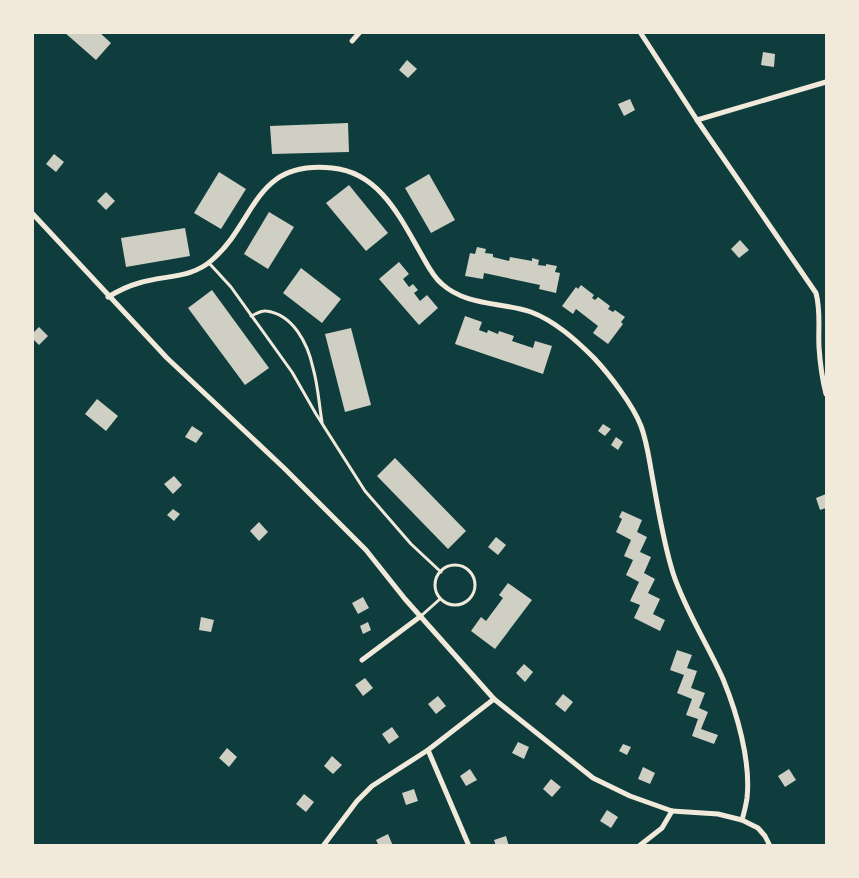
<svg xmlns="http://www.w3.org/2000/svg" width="859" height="878" viewBox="0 0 859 878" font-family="Commissioner,sans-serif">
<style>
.building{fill:#cfcfc3}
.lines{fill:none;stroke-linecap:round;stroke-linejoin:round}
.service{stroke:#f1e9da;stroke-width:3}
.minor{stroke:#f1e9da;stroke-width:5}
</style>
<rect width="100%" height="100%" fill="#0f3d3e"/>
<g class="building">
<polygon points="64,32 99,32 111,43 96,60"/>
<polygon points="763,52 775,54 774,67 761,65"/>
<polygon points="407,60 417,69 408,78 399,70"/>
<polygon points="630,99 635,110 624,116 618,104"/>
<polygon points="348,123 349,152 272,154 270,126"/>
<polygon points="54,154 64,162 56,172 46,164"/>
<polygon points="219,172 246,189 221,229 194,213"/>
<polygon points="429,174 455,220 431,233 405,188"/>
<polygon points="349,185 388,233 366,251 326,203"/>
<polygon points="106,192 115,201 106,210 97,201"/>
<polygon points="269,212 294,227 268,269 244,254"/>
<polygon points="185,228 190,256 126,267 121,238"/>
<polygon points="740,240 749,250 739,258 731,249"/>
<polygon points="477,247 486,249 485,253 493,254 493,257 509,261 510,257 532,261 532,258 539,260 538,265 546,266 546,264 557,266 555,272 560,273 556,293 539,289 540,285 484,273 483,279 465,276 470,253 475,254"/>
<polygon points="399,262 409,274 403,279 409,287 413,284 418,290 414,293 420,301 427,295 438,308 419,325 379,279"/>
<polygon points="301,268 341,299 322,323 283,293"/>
<polygon points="581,285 594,295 592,298 595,300 598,297 610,306 608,309 613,312 615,310 625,317 621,322 623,324 608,344 593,333 598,326 576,309 573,314 562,306 576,287 578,289"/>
<polygon points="212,290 269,368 245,385 188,308"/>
<polygon points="465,316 482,322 479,330 487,333 488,330 498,334 499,331 514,336 512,341 533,348 535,341 552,346 543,374 455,344"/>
<polygon points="39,327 48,336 39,345 32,338 32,334"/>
<polygon points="351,328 371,405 345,412 325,334"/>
<polygon points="97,399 118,416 106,431 85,414"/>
<polygon points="603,424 611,429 605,436 598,431"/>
<polygon points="192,426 203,433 196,443 185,437"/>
<polygon points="616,437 623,442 618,450 611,445"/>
<polygon points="395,458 466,531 448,549 377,476"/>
<polygon points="174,476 182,485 173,494 164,484"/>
<polygon points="826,494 826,508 820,510 816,498"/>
<polygon points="173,509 180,514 174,521 167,515"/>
<polygon points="622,511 642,520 637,532 647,537 640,552 651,557 644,573 655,579 648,593 660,599 653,614 665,620 660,631 634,618 640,605 630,601 639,582 626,575 633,560 624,556 631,540 616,532 622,519 619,517"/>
<polygon points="259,522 268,532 259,541 250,531"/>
<polygon points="496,537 506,545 498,555 488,547"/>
<polygon points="508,583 532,600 495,649 471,631 481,617 486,621 503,598 499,595"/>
<polygon points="363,597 369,608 358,614 352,603"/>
<polygon points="201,617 214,620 211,632 199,630"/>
<polygon points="368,622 371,630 363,634 360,626"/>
<polygon points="677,650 692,655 687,668 697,671 691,688 705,693 699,708 708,712 701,729 718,735 714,744 692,736 698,719 686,715 692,699 677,693 684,675 670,670"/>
<polygon points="524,664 533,672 525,682 516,673"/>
<polygon points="365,678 373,688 363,696 355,685"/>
<polygon points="563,694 573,702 565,712 555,704"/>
<polygon points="438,696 446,706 436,714 428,704"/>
<polygon points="392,727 399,737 389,744 382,734"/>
<polygon points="518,742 529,747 524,759 512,753"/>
<polygon points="623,744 631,747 627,755 619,751"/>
<polygon points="227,748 237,757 229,767 219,758"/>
<polygon points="332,756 342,765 333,774 324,766"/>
<polygon points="643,767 655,773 650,784 638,779"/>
<polygon points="470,769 477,780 466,786 460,776"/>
<polygon points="789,769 796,780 785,787 778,776"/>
<polygon points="551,779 561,787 552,797 543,789"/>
<polygon points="414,789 418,801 406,805 402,793"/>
<polygon points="304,794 314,802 306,812 296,804"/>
<polygon points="607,810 618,817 611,828 600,821"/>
<polygon points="388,834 393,846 379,846 376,840"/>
<polygon points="506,836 509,846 496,846 494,840"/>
</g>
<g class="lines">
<g class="service">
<polyline points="209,263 231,287 292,372 316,414 365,491 411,544 441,572"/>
<path d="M251,316C256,314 261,310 266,311C293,314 308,344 313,368C318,385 319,404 322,422"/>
<circle cx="455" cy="585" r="20"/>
<polyline points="421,616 440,599"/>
</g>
<g class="minor">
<path d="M640,32L697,120L816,293C821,312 818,328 819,347C820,363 822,378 826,394"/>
<polyline points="352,41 360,32"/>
<polyline points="697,120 826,82"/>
<polyline points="32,213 167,358 284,468 366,550 405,599 494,699 593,778 630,796 672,811 718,814 742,820 758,828 765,836 770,846"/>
<path d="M108,297C118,291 128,286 139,283C164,275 191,279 212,260C257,221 253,160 332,168C378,172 399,215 420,252C426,262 432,276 442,284C466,306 502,302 531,312C555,321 576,340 594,358C609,374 633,405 641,426C647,442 649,459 652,475C658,508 663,541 673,573C685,610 707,643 723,679C737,713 751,761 747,798C746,805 744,813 742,820"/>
<polyline points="362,660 421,616"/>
<polyline points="428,750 469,846"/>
<polyline points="323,846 357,801 372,786 428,750 494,699"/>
<polyline points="639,846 662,828 672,811"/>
</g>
</g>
<rect width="859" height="878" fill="none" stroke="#f1e9da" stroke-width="68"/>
</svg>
